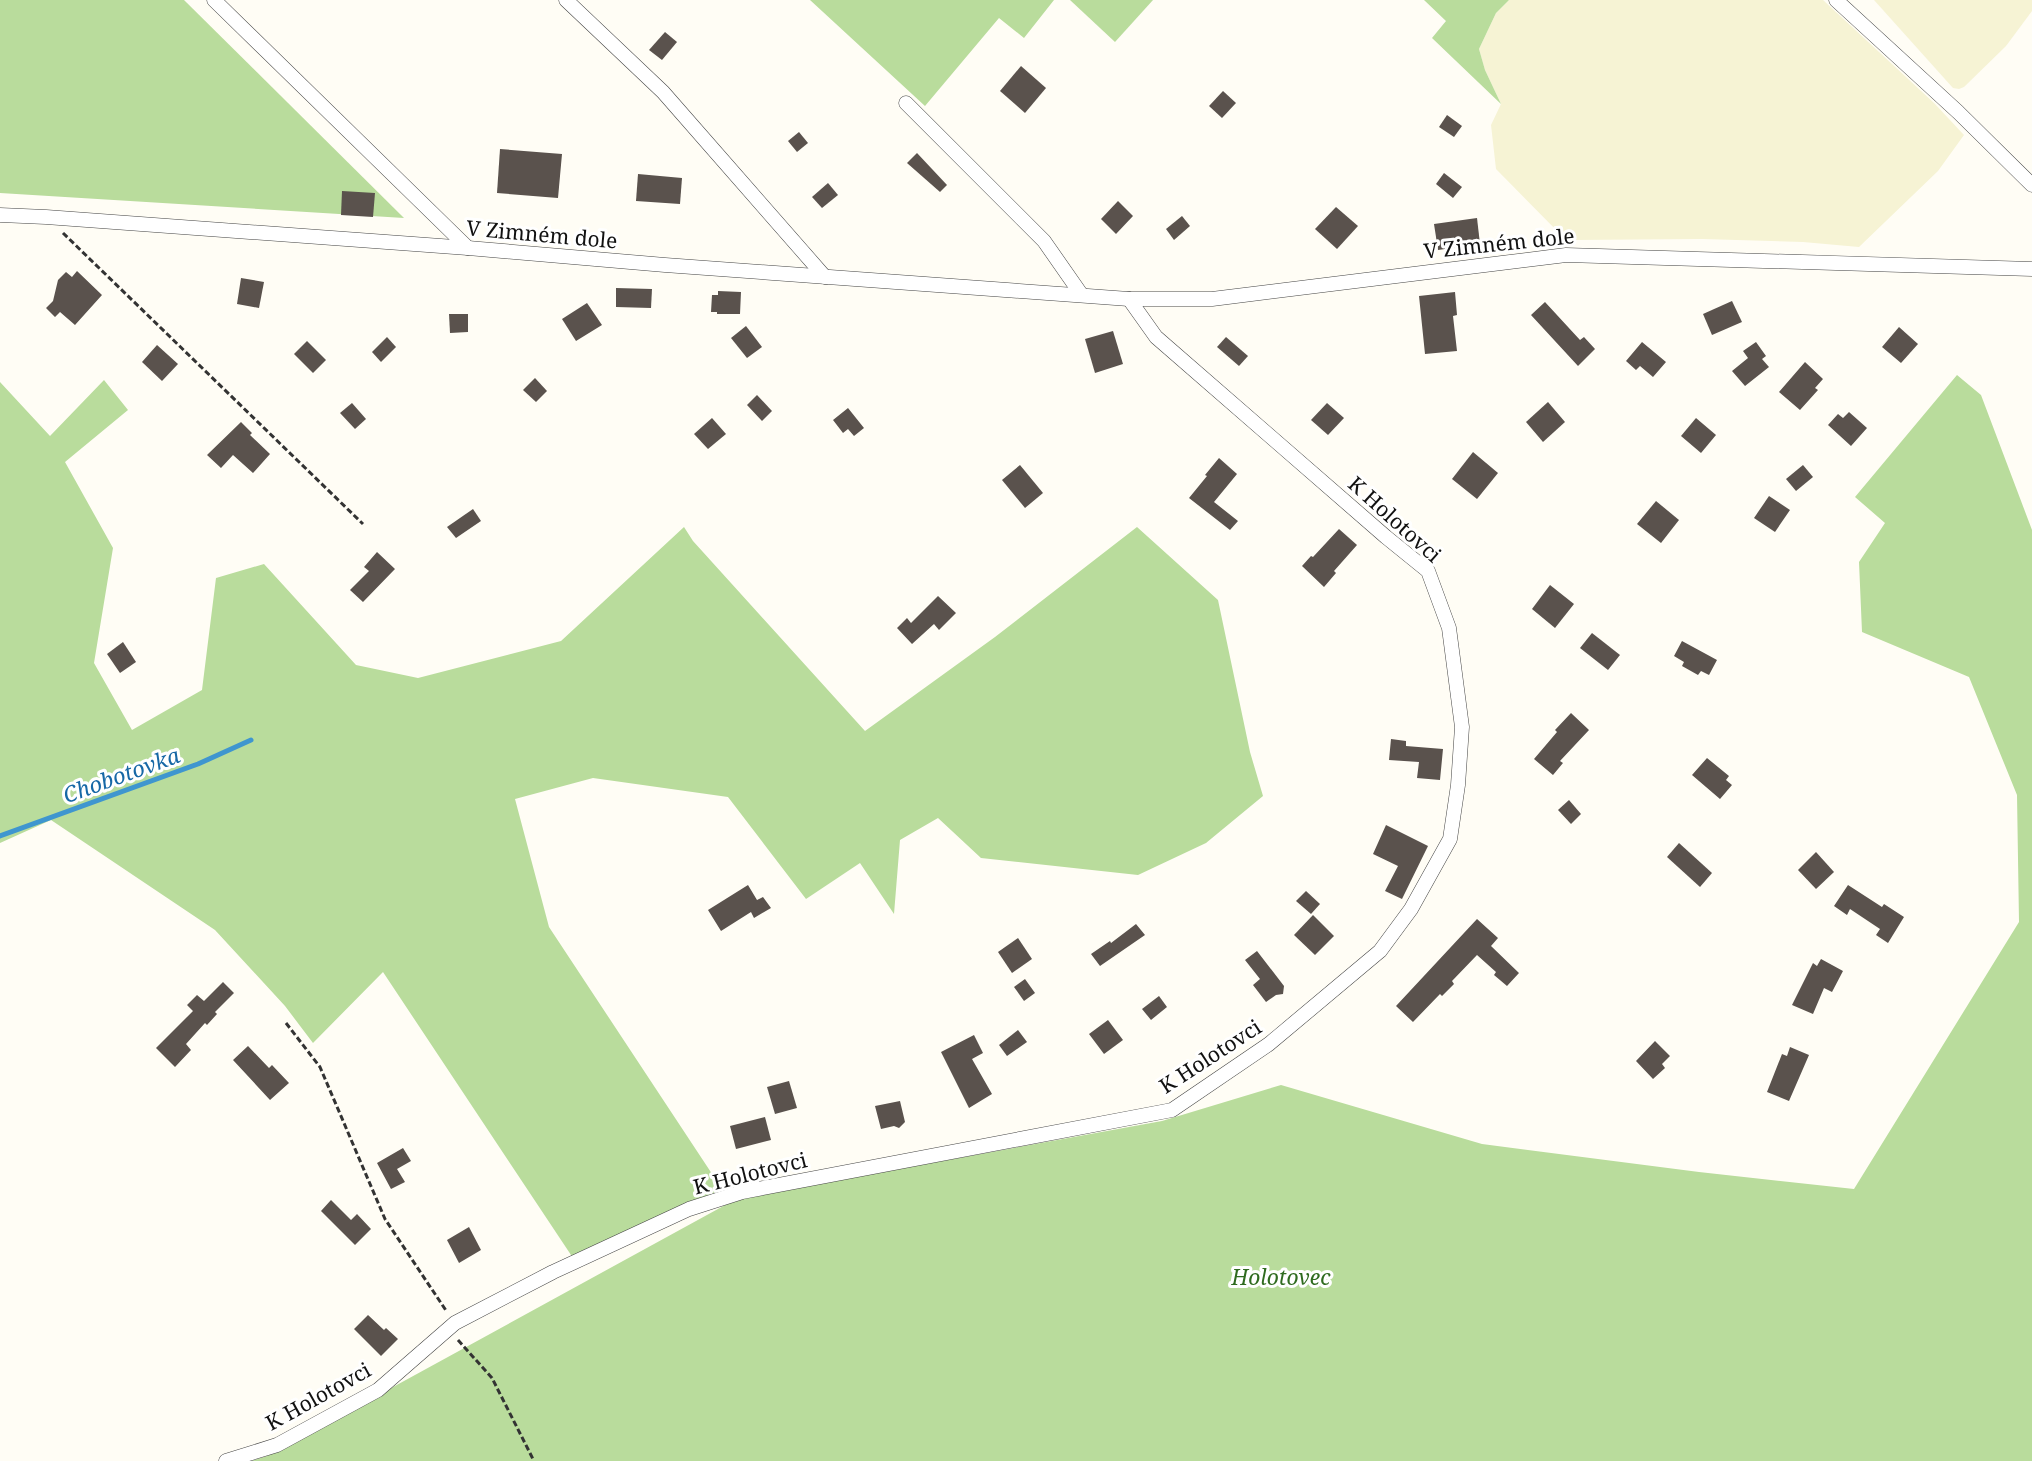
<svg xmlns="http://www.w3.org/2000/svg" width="2032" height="1461" viewBox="0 0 2032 1461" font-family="'Noto Serif',serif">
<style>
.farmland{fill:#f6f3d4}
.forest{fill:#b9dc9c}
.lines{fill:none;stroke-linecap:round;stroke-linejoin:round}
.stream{stroke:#3f96cf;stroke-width:5}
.building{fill:#5a524d}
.minor-casing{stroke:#444;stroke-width:15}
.path{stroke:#333;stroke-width:3;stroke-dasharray:6 3;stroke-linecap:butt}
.minor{stroke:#fff;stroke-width:14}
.labels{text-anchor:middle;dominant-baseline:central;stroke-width:6;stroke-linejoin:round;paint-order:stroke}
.street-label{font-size:21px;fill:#111;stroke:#fff}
.park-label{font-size:21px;font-style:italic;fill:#2f6b1f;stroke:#fff}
.water-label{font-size:22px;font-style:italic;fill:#1768a6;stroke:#fff}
</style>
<rect width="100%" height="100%" fill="#fffdf5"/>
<g class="farmland">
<polygon points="1509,0 1823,0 1934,103 1964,135 1938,171 1859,247 1803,242 1702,239 1573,240 1564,238 1496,169 1491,125 1501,104 1485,70 1479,49 1496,13"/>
<polygon points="1874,0 2032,0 2032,11 2006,46 1964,87 1959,89 1953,88"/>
</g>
<g class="forest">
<polygon points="0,0 184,0 404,218 0,193"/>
<polygon points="810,0 1054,0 1024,38 999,18 925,106"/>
<polygon points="1070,0 1153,0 1115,42"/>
<polygon points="1424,0 1509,0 1496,13 1479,49 1485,70 1501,104 1432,38 1446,21"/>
<polygon points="1957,375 1981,395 2032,530 2032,1461 251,1461 267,1456 738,1198 1162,1121 1281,1085 1482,1144 1699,1172 1854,1189 2019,922 2017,795 1969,677 1862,632 1859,562 1885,523 1855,497"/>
<polygon points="104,380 128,410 65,462 113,548 94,663 132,730 202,690 216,578 264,564 356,665 418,678 561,641 684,527 693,541 865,731 995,637 1137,527 1218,600 1250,752 1263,796 1206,843 1138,875 981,858 938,818 900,840 894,914 860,863 806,899 728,797 593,778 515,799 549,927 722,1189 644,1226 573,1258 383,972 313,1043 285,1006 215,930 51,820 0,843 0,382 50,436"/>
</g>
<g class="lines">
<polyline class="stream" points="0,836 198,764 251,740"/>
</g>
<g class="building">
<polygon points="665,32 677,42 662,60 649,50"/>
<polygon points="1021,66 1046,88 1025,113 1000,91"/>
<polygon points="1223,91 1236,103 1222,118 1209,106"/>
<polygon points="1447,115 1462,126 1454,137 1439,127"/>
<polygon points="799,132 808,143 797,152 788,141"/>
<polygon points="500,149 562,154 558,198 497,193"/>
<polygon points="917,153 947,185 940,192 907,163"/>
<polygon points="1444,173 1462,187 1453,198 1436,184"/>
<polygon points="638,174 682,178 680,204 636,201"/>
<polygon points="828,183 838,195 822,208 812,197"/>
<polygon points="342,191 375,193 373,217 341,215"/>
<polygon points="1118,201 1133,216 1116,234 1101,219"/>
<polygon points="1336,207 1358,226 1337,249 1315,229"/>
<polygon points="1182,216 1190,226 1174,240 1166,229"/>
<polygon points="1477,218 1480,244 1438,250 1434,224"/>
<polygon points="77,271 102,295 75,325 60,312 55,317 46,308 53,301 58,280 66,272 72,277"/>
<polygon points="241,278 264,282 259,308 237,304"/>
<polygon points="616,288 652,289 651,308 616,307"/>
<polygon points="718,291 741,292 740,314 717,314 717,312 711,312 712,295 718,295"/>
<polygon points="1455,292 1457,315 1453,316 1457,351 1425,354 1419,296"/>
<polygon points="1732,301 1742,322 1712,335 1703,314"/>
<polygon points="1545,302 1580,340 1584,337 1595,349 1578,366 1531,315"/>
<polygon points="587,303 602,325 576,341 562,319"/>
<polygon points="449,314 468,314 468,332 450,333"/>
<polygon points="746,326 762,347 747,358 731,338"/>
<polygon points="1899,327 1918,344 1901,363 1882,347"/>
<polygon points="1113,331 1123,364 1095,373 1085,339"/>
<polygon points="387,337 396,347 381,362 372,352"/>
<polygon points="1226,337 1248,356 1239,366 1217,347"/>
<polygon points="307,341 326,360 313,373 294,354"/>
<polygon points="1642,342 1666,362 1653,377 1640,366 1636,370 1626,361"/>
<polygon points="1756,342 1766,356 1762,359 1769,367 1745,386 1732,371 1748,358 1743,351"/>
<polygon points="157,345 178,364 162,381 142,362"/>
<polygon points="1805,362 1823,379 1815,388 1818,390 1800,410 1779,392"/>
<polygon points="535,378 547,391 536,402 523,390"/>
<polygon points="757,395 772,411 762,421 747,405"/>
<polygon points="1548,402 1565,422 1543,442 1526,422"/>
<polygon points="352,403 366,419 355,429 340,413"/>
<polygon points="1327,403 1344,418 1328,435 1311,420"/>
<polygon points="848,408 864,428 854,436 848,429 843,433 833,420"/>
<polygon points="1849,412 1867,428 1851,446 1828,425 1838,414 1843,418"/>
<polygon points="712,418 726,434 708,449 694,434"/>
<polygon points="1696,418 1716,435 1701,453 1681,436"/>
<polygon points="241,422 252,433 250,435 270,454 253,473 233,455 221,468 207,455"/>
<polygon points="1473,452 1498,473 1477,499 1452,479"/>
<polygon points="1219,458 1237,474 1214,502 1238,521 1230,530 1189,498 1207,476 1205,475"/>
<polygon points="1020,465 1043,493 1025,508 1002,480"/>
<polygon points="1803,465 1813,477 1796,491 1786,479"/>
<polygon points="1769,496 1790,510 1775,532 1754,518"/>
<polygon points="1656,501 1679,520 1661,543 1637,524"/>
<polygon points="473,509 481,521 456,538 447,527"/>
<polygon points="1339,529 1357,545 1334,571 1336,573 1324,587 1302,566 1311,556 1313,557"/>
<polygon points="377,552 395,569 363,602 350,590 369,571 364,567"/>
<polygon points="1550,585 1574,604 1555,628 1532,609"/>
<polygon points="938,596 956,613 939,630 934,624 912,644 897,628 907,618 911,623"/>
<polygon points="1592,633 1620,655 1608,670 1580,648"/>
<polygon points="1682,641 1717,660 1709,675 1701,671 1698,675 1682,666 1684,662 1674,656"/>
<polygon points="123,642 136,662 120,673 107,654"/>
<polygon points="1571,713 1589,730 1560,761 1563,763 1553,775 1534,759 1557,732 1555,730"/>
<polygon points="1391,739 1406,741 1406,746 1443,749 1440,780 1417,778 1419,762 1389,760"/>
<polygon points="1707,758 1729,776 1726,780 1732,785 1720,799 1692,775"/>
<polygon points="1569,800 1581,814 1571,824 1558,810"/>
<polygon points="1386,825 1428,846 1402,899 1385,891 1398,866 1373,854"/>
<polygon points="1679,843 1712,873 1700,887 1667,857"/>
<polygon points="1816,852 1834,872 1816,889 1798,870"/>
<polygon points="748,885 757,900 763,897 771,908 754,918 751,912 721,931 708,910"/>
<polygon points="1848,885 1882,907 1884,904 1904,917 1888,943 1876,935 1880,929 1850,909 1847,915 1834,906"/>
<polygon points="1306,891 1320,904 1311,914 1296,901"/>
<polygon points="1313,915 1334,936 1315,955 1294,935"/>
<polygon points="1477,919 1498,938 1491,946 1519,973 1507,986 1494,975 1496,972 1477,955 1452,981 1454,984 1442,996 1440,994 1413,1022 1396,1006"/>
<polygon points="1136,924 1145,935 1100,966 1091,954 1110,941 1111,943"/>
<polygon points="1018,938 1032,959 1012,973 998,952"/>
<polygon points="1257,951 1284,986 1283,994 1276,995 1266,1002 1253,985 1260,979 1245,960"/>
<polygon points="1821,959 1843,971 1832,992 1824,988 1813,1014 1792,1005 1813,963 1817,966"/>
<polygon points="1025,979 1035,993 1024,1001 1014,987"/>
<polygon points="223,982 234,993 215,1012 217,1014 207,1025 205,1023 186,1044 191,1050 175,1067 156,1048 193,1011 187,1005 197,995 204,1001"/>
<polygon points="1159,996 1167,1007 1151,1020 1142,1009"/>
<polygon points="1108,1020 1123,1040 1104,1054 1089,1034"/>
<polygon points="1018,1030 1027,1042 1007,1056 999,1045"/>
<polygon points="974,1035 983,1053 972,1059 992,1094 969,1108 941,1052"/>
<polygon points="1655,1041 1670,1056 1662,1064 1665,1068 1653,1079 1636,1061"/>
<polygon points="248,1046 269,1068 272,1065 289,1083 270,1100 233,1060"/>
<polygon points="1790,1047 1809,1055 1789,1101 1767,1092 1782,1054 1787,1056"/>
<polygon points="789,1081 797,1108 775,1114 767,1087"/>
<polygon points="900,1101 905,1122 899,1128 894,1126 881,1129 875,1106"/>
<polygon points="765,1117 771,1140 736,1149 730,1126"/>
<polygon points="403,1148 411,1161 397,1169 405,1182 391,1189 377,1163"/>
<polygon points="331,1200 351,1220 357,1214 371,1229 355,1245 321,1211"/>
<polygon points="469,1227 481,1250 459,1263 447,1240"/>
<polygon points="368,1315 384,1330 386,1328 398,1339 381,1356 354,1329"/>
</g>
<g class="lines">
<defs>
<g id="minor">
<polyline points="214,0 468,248"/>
<polyline points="566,0 663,92 825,277"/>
<polyline points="1836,0 1958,112 2032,185"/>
<polyline points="906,103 1044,241 1081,294"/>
<polyline points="0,215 46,217 468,248 665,265 1129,299 1212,299 1566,255 2032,269"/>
<polyline points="226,1461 277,1445 378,1390 455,1323 553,1272 689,1209 742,1192 1172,1110 1269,1044 1380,951 1411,909 1450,839 1458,785 1462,727 1449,628 1428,571 1386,537 1156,337 1129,299"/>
</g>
</defs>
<use href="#minor" class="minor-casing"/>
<g class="path">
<polyline points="63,233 363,524"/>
<polyline points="286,1023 320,1067 385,1219 447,1312"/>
<polyline points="458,1340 492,1378 534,1461"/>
</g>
<use href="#minor" class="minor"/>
</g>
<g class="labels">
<g class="street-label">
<text transform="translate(542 234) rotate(5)">V Zimném dole</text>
<text transform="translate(1499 243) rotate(-6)">V Zimném dole</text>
<text transform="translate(1395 519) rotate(42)">K Holotovci</text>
<text transform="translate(1210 1056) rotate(-33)">K Holotovci</text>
<text transform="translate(750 1173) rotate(-14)">K Holotovci</text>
<text transform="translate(318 1396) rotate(-29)">K Holotovci</text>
</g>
<g class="park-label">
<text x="1281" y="1277">Holotovec</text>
</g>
<g class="water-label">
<text transform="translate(121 774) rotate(-20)">Chobotovka</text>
</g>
</g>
</svg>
